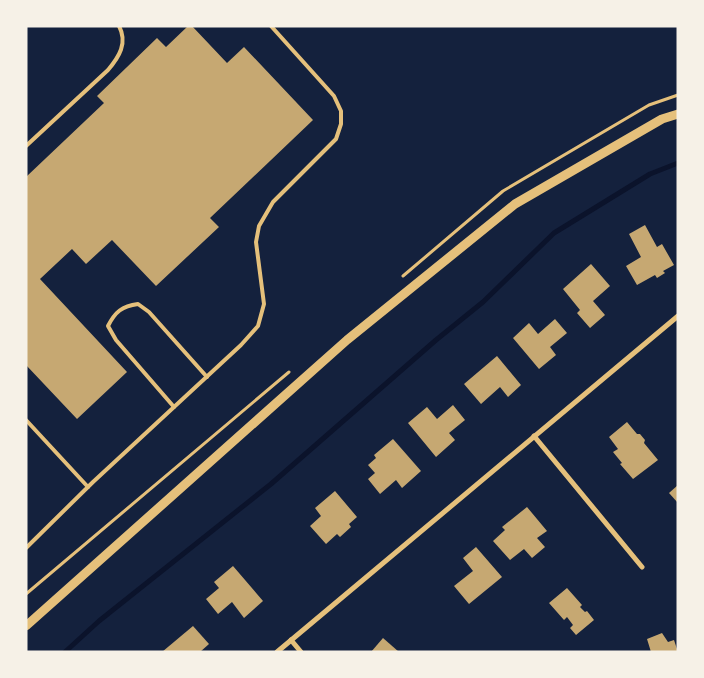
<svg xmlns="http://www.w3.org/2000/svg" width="704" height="678" viewBox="0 0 704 678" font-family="'Open Sans',sans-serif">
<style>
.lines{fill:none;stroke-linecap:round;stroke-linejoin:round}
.stream{stroke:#0b132b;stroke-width:5}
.building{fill:#c6a872}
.path{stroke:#e5c07b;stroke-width:3}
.service{stroke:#e5c07b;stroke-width:4}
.minor{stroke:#e5c07b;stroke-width:5}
.tertiary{stroke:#e5c07b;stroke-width:9}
</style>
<rect width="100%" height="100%" fill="#14213d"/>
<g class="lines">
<polyline class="stream" points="65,652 99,621 271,484 436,340 483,302 554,233 650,174 678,163"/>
</g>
<g class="building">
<polygon points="188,26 192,26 227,63 244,47 313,120 210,218 219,227 156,286 112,240 86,264 72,249 40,279 127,372 77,419 26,365 26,177 104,103 97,96 157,38 166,47"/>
<polygon points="645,225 657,247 662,244 674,265 663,271 665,273 657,278 655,275 637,285 626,266 641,257 629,234"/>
<polygon points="591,264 610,286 593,301 605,315 590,328 577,313 580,310 563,289"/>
<polygon points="555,319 567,333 550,347 556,355 539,369 513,338 529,323 538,334"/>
<polygon points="497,356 521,385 508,397 500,387 481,404 464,384"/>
<polygon points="453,405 465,420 449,433 455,440 436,457 408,423 427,407 437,419"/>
<polygon points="627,422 637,434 640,434 645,440 644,443 658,460 633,479 620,464 622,463 613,452 618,449 609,437"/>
<polygon points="393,439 421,471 402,488 396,480 380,494 368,479 375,473 368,465 376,458 374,455"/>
<polygon points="678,485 678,503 669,493"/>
<polygon points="335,491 357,517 349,524 351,527 340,537 337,534 326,544 310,526 321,516 315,508"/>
<polygon points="527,507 547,531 537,538 545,547 532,558 524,549 510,560 493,541 505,530 502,527"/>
<polygon points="476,547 502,577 469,604 454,586 473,571 463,558"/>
<polygon points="233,566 263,601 244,618 232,602 218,614 206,599 219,588 214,582"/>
<polygon points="567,588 582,605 580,607 585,612 587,611 594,620 576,635 570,628 573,625 567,617 564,620 549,603"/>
<polygon points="193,626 209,644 200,652 162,652"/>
<polygon points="662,633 668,642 674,640 678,652 651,652 647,639"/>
<polygon points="383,638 399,652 371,652"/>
</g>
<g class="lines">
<g class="path">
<polyline points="403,276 503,191 649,105 678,95"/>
<polyline points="26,594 289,372"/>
</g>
<g class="service">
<path d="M26,146L108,70C119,57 128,43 119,26"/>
<path d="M174,407L116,340L108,326C115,312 122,306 138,304L149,312L207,377"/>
<polyline points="26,420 88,487"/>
<polyline points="26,548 93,482 241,345 258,326 264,304 256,242 259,226 273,202 336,139 341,124 341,111 334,96 271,26"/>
</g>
<g class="minor">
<polyline points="534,436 642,567"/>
<polyline points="291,640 301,652"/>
<polyline points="277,652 678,316"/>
</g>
<polyline class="tertiary" points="26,626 347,340 515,204 662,119 678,114"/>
</g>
<rect width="704" height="678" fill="none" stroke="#f6f1e7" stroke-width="55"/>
</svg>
